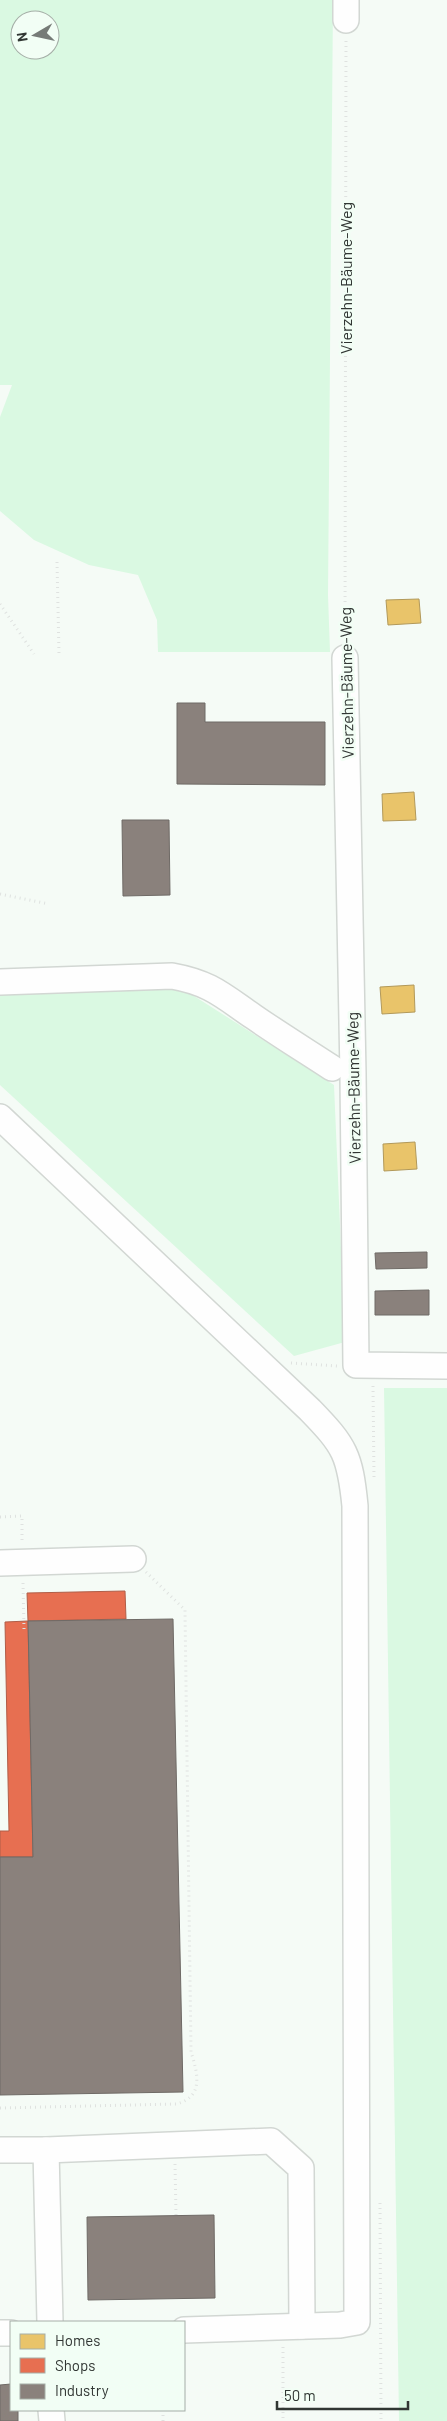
<svg xmlns="http://www.w3.org/2000/svg" width="447" height="2421" viewBox="0 0 447 2421" font-family="Barlow,sans-serif">
<style>
.green{fill:#daf9e2;fill-rule:evenodd}
.homes{fill:#e9c46a;stroke:#b2995a}
.shops{fill:#e76f51;stroke:#b05e48}
.industry{fill:#8a817c;stroke:#6f6a66}
.lines{fill:none;stroke-linecap:round;stroke-linejoin:round}
.minor-casing{stroke:#d2d7d3;stroke-width:28}
.path{stroke:#dfe2e0;stroke-width:3;stroke-dasharray:1 4;stroke-linecap:butt}
.minor{stroke:#fefefe;stroke-width:25}
.labels{text-anchor:middle;dominant-baseline:central;stroke-width:5;stroke-linejoin:round;paint-order:stroke}
.street-label{font-size:16px;fill:#313633;stroke:#f2fef5}
</style>
<rect width="100%" height="100%" fill="#f5fbf6"/>
<g class="green">
<path d="M0,0H333L328,595L330,652H158L157,620L138,575L89,565L34,540L0,511V417L12,385H0ZM20,20H50V50H20Z"/>
<polygon points="183,989 334,1085 345,1342 294,1356 0,1085 0,995"/>
<polygon points="384,1388 447,1388 447,2421 399,2421"/>
</g>
<g class="homes">
<polygon points="419,599 421,623 388,625 386,600"/>
<polygon points="414,792 416,820 383,821 382,794"/>
<polygon points="414,985 415,1012 382,1014 380,987"/>
<polygon points="415,1142 417,1169 384,1171 383,1144"/>
</g>
<g class="shops">
<polygon points="125,1591 126,1619 28,1621 27,1593"/>
<polygon points="28,1621 33,1857 0,1857 0,1831 9,1831 5,1622"/>
</g>
<g class="industry">
<polygon points="177,703 205,703 205,722 325,722 325,785 177,784"/>
<polygon points="122,820 169,820 170,895 123,896"/>
<polygon points="427,1252 427,1268 376,1269 375,1253"/>
<polygon points="429,1290 429,1315 375,1315 375,1291"/>
<polygon points="173,1619 183,2092 0,2095 0,1857 33,1857 28,1621"/>
<polygon points="214,2215 215,2298 88,2300 87,2217"/>
<polygon points="11,2384 11,2410 18,2410 18,2421 0,2421 0,2385"/>
</g>
<g class="lines">
<defs>
<g id="minor">
<polyline points="346,20 346,0"/>
<polyline points="345,658 353,1074 356,1365 447,1366"/>
<path d="M0,982L172,976C211,983 223,996 254,1017C280,1035 306,1051 332,1068"/>
<path d="M0,1117L310,1410C345,1446 350,1455 355,1506L357,2322L340,2325L184,2330"/>
<polyline points="0,1563 133,1559"/>
<polyline points="0,2150 46,2150 50,2322"/>
<polyline points="46,2150 271,2141 301,2168 302,2326"/>
<polyline points="0,2333 11,2333"/>
<polyline points="51,2410 52,2421"/>
</g>
</defs>
<use href="#minor" class="minor-casing"/>
<g class="path">
<polyline points="57,562 59,654"/>
<polyline points="0,604 34,654"/>
<polyline points="345,637 346,39"/>
<polyline points="0,894 49,904"/>
<polyline points="291,1363 337,1366"/>
<polyline points="373,1386 374,1477"/>
<polyline points="0,1517 22,1516 22,1541"/>
<polyline points="23,1583 24,1629"/>
<path d="M0,2108L176,2104C204,2097 198,2074 191,2052L185,1610L146,1572"/>
<polyline points="175,2164 176,2215"/>
<polyline points="380,2203 381,2421"/>
<polyline points="283,2347 283,2421"/>
<polyline points="163,2410 163,2421"/>
</g>
<use href="#minor" class="minor"/>
</g>
<g class="labels">
<g class="street-label">
<text transform="translate(345 278) rotate(-90)">Vierzehn-Bäume-Weg</text>
<text transform="translate(346 683) rotate(-91)">Vierzehn-Bäume-Weg</text>
<text transform="translate(353 1088) rotate(-91)">Vierzehn-Bäume-Weg</text>
</g>
</g>
<rect x="10" y="2321" width="175" height="90" fill="#f2fef5" stroke="#a5aea7"/>
<rect x="20" y="2334" width="25" height="15" fill="#e9c46a" stroke="#a5aea7"/>
<text x="55" y="2346" font-size="15" fill="#313633">Homes</text>
<rect x="20" y="2358" width="25" height="15" fill="#e76f51" stroke="#a5aea7"/>
<text x="55" y="2371" font-size="15" fill="#313633">Shops</text>
<rect x="20" y="2384" width="25" height="15" fill="#8a817c" stroke="#a5aea7"/>
<text x="55" y="2396" font-size="15" fill="#313633">Industry</text>
<g transform="translate(35 35) rotate(261)"><circle r="24" fill="#f2fef5" stroke="#a5aea7"/>
<path d="M0-4L9 19L0 12L-9 19Z" fill="#767b77"/>
<text y="-8" font-size="14" font-weight="bold" text-anchor="middle" fill="#313633">N</text>
</g>
<path d="M277 2401v8h131v-8" fill="none" stroke="#313633" stroke-width="2.5"/>
<text x="284" y="2401" font-size="15" fill="#313633" stroke="#f2fef5" stroke-width="4" paint-order="stroke">50 m</text>
</svg>
